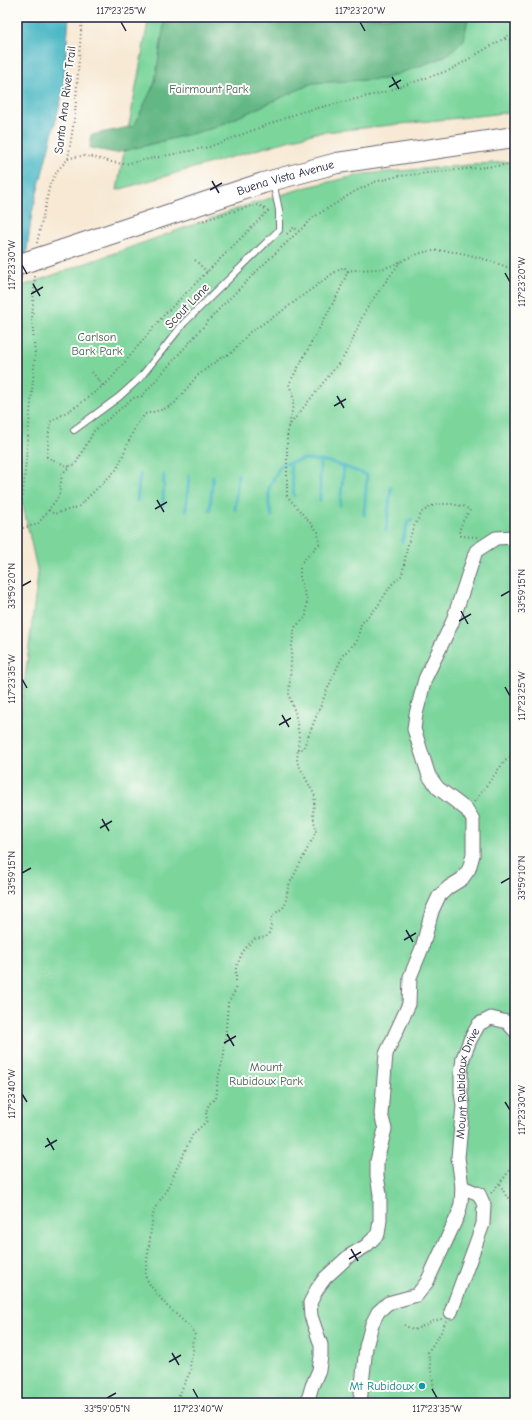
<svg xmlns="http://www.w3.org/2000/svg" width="532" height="1420" viewBox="0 0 532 1420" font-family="'Comic Neue',sans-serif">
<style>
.green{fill:#7bd69c;stroke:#4e7c6c}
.forest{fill:#64b784;stroke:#436c60}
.water{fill:#49b7c4;stroke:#366c80}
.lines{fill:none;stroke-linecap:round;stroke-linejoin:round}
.stream{stroke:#49b7c4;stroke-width:3}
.lane-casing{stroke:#6d6871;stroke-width:8}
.street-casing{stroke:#6d6871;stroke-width:15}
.primary-casing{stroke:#6d6871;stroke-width:22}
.path{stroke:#6d6871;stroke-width:2;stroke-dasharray:1 3;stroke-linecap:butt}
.lane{stroke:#fff;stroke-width:6}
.street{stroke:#fff;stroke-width:13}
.primary{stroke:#fff;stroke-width:20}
.primary-bridge-casing{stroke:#6d6871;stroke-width:22;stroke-linecap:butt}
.primary-bridge{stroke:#fff;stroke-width:20}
.ticks{fill:none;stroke:#22223b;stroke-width:1.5}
.culture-dot{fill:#0f9aa8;stroke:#fdfcf7;stroke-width:1.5}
.labels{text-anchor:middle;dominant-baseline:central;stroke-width:4;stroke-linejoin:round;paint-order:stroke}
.park-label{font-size:12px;fill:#41615d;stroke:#fdfcf7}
.street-label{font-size:12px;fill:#22223b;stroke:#fdfcf7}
.culture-label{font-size:12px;fill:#0d838f;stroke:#fdfcf7;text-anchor:end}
.neatline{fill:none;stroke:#22223b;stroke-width:1.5}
.ticks-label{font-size:10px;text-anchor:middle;fill:#22223b}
</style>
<rect width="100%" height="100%" fill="#fdfcf7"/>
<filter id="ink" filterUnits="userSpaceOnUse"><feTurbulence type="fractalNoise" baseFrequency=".025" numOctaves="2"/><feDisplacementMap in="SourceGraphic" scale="8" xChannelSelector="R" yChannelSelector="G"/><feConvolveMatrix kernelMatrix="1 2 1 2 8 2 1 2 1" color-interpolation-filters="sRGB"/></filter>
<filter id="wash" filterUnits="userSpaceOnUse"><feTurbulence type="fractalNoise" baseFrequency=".012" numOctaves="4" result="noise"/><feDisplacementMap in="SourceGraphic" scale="16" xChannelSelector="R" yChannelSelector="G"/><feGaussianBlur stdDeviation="0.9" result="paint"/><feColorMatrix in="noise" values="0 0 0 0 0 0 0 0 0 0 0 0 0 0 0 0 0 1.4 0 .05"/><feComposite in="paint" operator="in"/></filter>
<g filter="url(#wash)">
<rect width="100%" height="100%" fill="#f7e9d4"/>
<g class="green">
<polygon points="149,17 515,17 515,112 315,133 117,190"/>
<polygon points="515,161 515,1403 17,1403 17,744 38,574 17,478 17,288 251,204 307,187 364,174"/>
</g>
<polygon class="forest" points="165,17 468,17 464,40 444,57 384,79 313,83 214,128 116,153 90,148 91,135 134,126 155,82"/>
<polygon class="water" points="17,17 69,17 63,92 32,213 17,325"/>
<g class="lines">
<g class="stream">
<polyline points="290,462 294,496"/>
<polyline points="137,501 140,474"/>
<polyline points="320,501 320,461"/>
<polyline points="163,505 164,475"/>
<polyline points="340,505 344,466"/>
<polyline points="186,510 189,475"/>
<polyline points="210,510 213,476"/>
<polyline points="235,510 238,474"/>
<polyline points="272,516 269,506 269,487 281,465 304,459 331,462 367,475 364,515"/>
<polyline points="386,530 391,488"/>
<polyline points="402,542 408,522 412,519"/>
</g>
</g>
</g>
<g filter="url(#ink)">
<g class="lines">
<defs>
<polyline id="lane" points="74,430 119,397 140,378 184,323 279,230 279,210 273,182"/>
<g id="street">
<polyline points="451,1312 483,1224 484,1205 479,1194 462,1187"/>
<polyline points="307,1403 312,1386 319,1370 321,1356 321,1345 311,1316 310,1303 317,1289 325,1278 349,1256 366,1246 378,1234 380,1220 380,1194 377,1176 377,1161 385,1129 381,1114 386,1054 409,1004 410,977 422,948 432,911 439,896 449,887 462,879 469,869 473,855 473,820 467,810 438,788 429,776 414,729 416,714 425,679 452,623 476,551 496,538 515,537"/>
<path id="s1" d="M360,1403L366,1347L372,1324L378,1312L388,1303L417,1295L427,1282L458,1215L461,1204L462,1187L458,1157L463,1106L461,1092V1073L463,1058L470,1040L479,1024L491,1018L507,1022L515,1031"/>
</g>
<g id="primary">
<path id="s2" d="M63,250L263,183L337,163L515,137"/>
</g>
</defs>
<use href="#lane" class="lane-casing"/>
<use href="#street" class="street-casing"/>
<use href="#primary" class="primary-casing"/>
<g class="path">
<polyline points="505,39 515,40"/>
<path d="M68,159C90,151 102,162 124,164L209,147L301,112L381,93L450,70L515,32"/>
<polyline points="287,234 294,227 298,232"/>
<polyline points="37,243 50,184 57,171 68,159 75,114 82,17"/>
<polyline points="195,260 207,272"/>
<polyline points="348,271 339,292 289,384 294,400 287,437 287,496 318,532 319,544 300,564 300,578 307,600 306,617 295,627 292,644 289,696 295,712 299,735 298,749 303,749 327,690 343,655 357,641 361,624 378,606 391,585 402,575 407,548 413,528 422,512 436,504 451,504 463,506 470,510 463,521 459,531 461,536 477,537"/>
<polyline points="92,372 103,386"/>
<path d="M288,427L343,358C352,344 356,330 363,315C374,296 388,279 401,261"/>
<polyline points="69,467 47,457 50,422 77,406 109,381 164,315 268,211 259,205 248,207 198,222"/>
<path d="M49,510L54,514L78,507L117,469L135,427L145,414L164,409L174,404L197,376L222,357L231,353L250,332L278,314L332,274L344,267L348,271C358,269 376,270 385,268C401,263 414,253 431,251C460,249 488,260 515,270"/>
<polyline points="19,529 38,524 59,496 62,474 71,465 75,465 94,431 133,398 142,396 219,309 266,262 314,217 354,192 374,182 399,176 515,164"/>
<polyline points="17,536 24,483 35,356 32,319 35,275"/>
<polyline points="474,802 504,762 515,752"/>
<polyline points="500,1184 506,1196 512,1201 515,1200"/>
<polyline points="491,1193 504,1178 515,1162"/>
<path d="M404,1325L413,1330C423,1327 432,1320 442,1319"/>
<polyline points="181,1403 179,1395 191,1370 190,1364 193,1350 192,1343 195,1335 191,1328 167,1306 150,1285 145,1276 153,1215 155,1208 166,1191 193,1134 207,1121 206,1112 209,1104 216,1098 217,1092 217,1083 224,1054 228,1003 235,991 236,985 236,968 242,953 248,945 255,939 266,937 270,932 272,916 285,906 288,887 316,832 313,814 315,796 297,762 298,749"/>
<polyline points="440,1403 434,1389 428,1352 441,1332 446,1321"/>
</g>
<use href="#lane" class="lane"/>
<use href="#street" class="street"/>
<use href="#primary" class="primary"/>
<defs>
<polyline id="primary-bridge" points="17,265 63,250"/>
</defs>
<use href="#primary-bridge" class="primary-bridge-casing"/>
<use href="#primary-bridge" class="primary-bridge"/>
</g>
</g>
<path class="ticks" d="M121,22L126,31M360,22L365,31M392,77L399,89M389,87L401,80M212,181L219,193M210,190L222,183M22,265L27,274M505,273L510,282M33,284L40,296M31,294L43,287M337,396L344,408M334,406L346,399M157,500L164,512M155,509L167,502M22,586L31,581M501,596L510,591M461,611L468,624M459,621L471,614M22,679L27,688M505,687L510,696M282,715L289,727M279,725L291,718M102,819L109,831M100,828L112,821M22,873L31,868M501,883L510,878M406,930L413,942M404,940L416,933M227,1034L234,1046M224,1043L236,1036M22,1094L27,1102M505,1102L510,1110M47,1138L54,1150M45,1147L57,1140M351,1249L358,1261M349,1259L361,1252M172,1353L179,1365M169,1362L181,1355M193,1389L198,1398M432,1389L437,1398M107,1398L116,1393"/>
<circle class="culture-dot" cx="422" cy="1386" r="4"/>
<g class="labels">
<g class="park-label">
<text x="209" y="89">Fairmount Park</text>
<text x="97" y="337">Carlson<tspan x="97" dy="14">Bark Park</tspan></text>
<text x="266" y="1067">Mount<tspan x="266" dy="14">Rubidoux Park</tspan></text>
</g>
<g class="street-label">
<text transform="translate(65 100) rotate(-83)">Santa Ana River Trail</text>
<text stroke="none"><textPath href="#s2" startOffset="234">Buena Vista Avenue</textPath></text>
<text transform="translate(187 306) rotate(-46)">Scout Lane</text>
<text stroke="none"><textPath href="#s1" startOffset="361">Mount Rubidoux Drive</textPath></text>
</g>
<g class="culture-label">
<text x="414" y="1386">Mt Rubidoux</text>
</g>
</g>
<rect width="532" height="1420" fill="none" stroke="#fdfcf7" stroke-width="44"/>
<rect x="22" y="22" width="488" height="1376" class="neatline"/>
<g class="ticks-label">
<text x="121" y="14">117°23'25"W</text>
<text x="360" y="14">117°23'20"W</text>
<text transform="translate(11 265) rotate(-90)" y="4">117°23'30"W</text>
<text transform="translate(521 282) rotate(-90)" y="4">117°23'20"W</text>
<text transform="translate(11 586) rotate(-90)" y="4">33°59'20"N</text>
<text transform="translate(521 591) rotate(-90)" y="4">33°59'15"N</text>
<text transform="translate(11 679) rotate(-90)" y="4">117°23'35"W</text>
<text transform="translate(521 696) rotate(-90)" y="4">117°23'25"W</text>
<text transform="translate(11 873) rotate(-90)" y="4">33°59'15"N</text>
<text transform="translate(521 878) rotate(-90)" y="4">33°59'10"N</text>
<text transform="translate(11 1094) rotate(-90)" y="4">117°23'40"W</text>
<text transform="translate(521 1110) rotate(-90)" y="4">117°23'30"W</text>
<text x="107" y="1412">33°59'05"N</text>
<text x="198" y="1412">117°23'40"W</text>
<text x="437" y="1412">117°23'35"W</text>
</g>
</svg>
